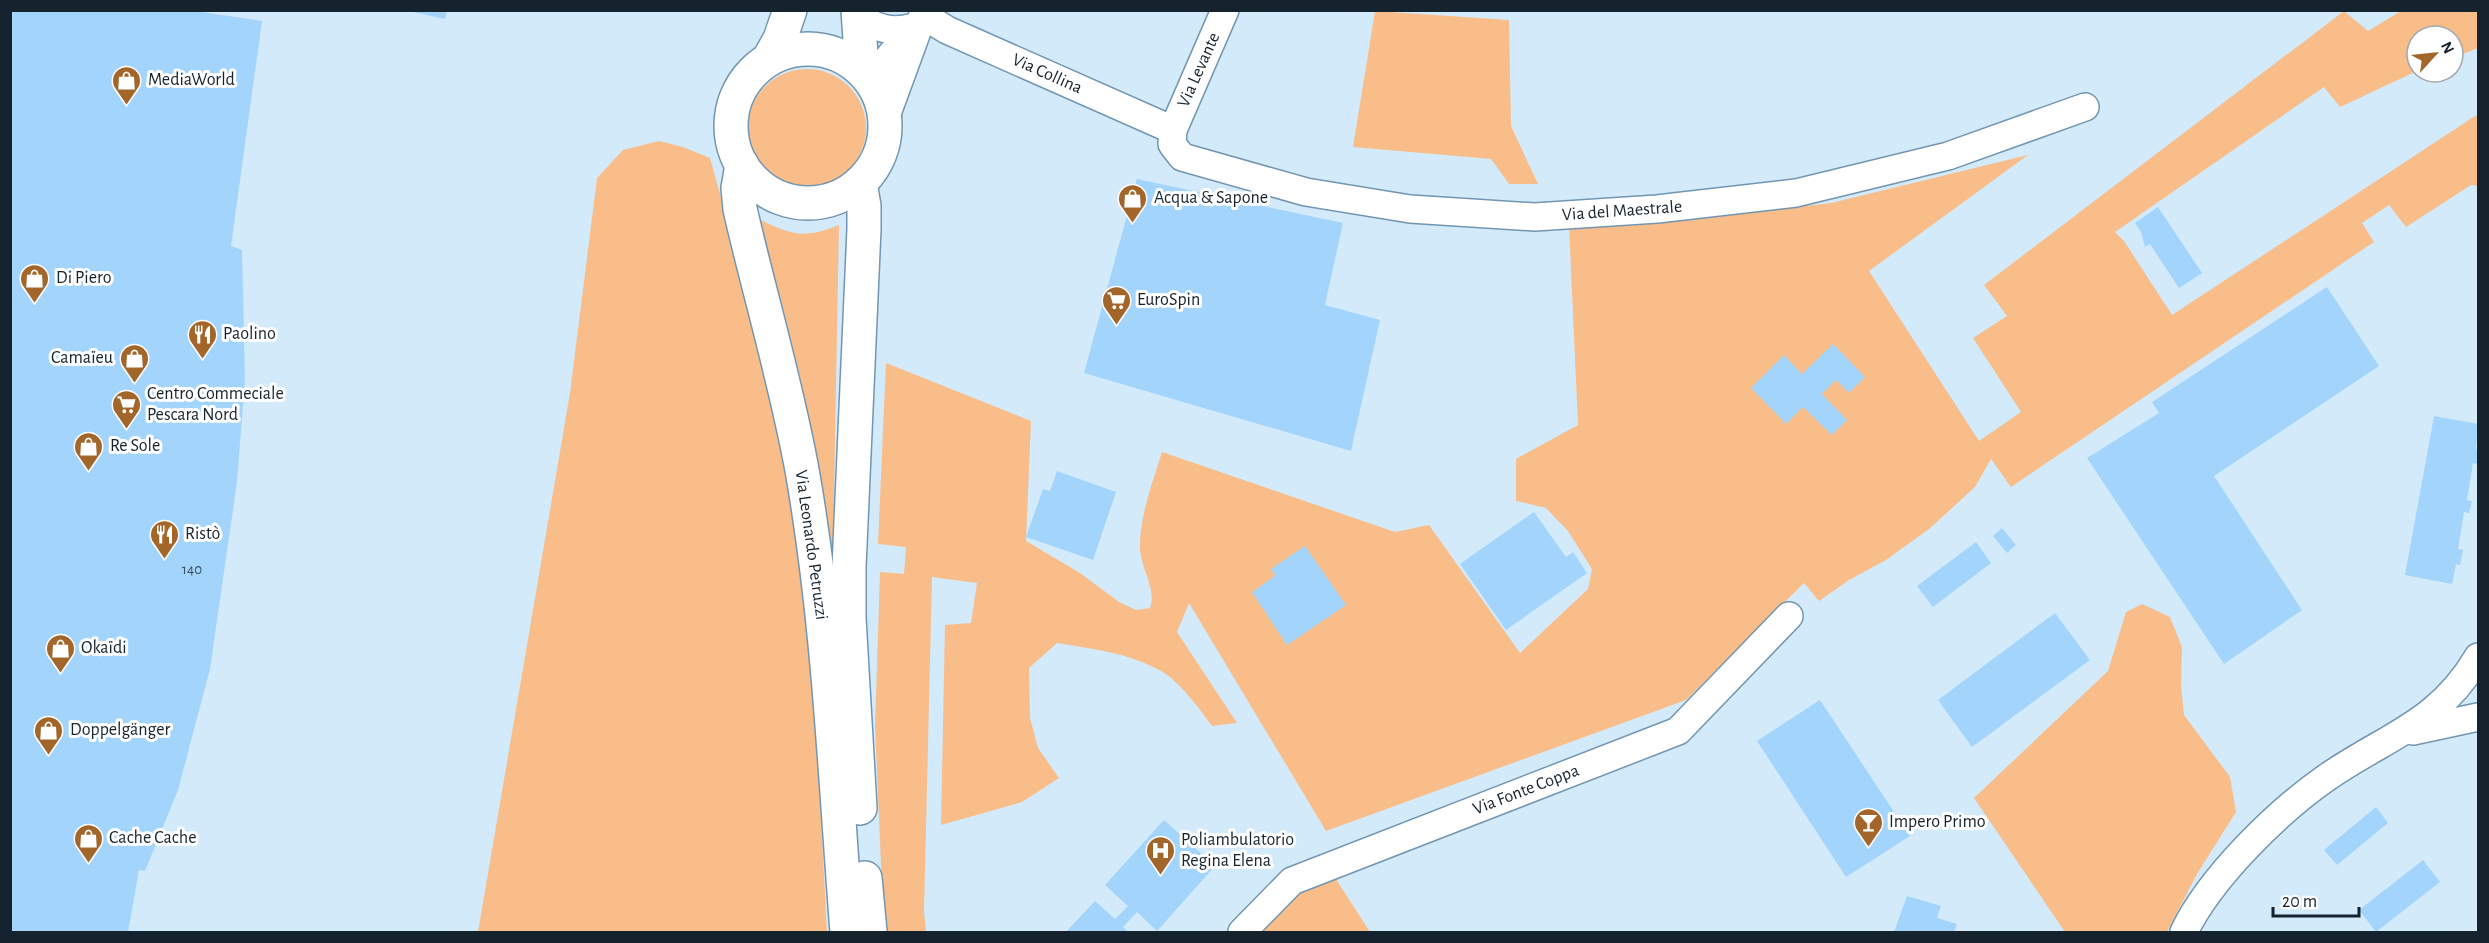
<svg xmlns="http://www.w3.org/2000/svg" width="2489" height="943" viewBox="0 0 2489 943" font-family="'Alegreya Sans',sans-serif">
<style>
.green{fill:#f9bd8a}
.building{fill:#a3d5fc}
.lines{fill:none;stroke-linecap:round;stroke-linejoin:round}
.street-casing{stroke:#7296b1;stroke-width:30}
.secondary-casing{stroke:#7296b1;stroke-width:36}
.street{stroke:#fff;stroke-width:27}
.secondary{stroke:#fff;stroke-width:33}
.labels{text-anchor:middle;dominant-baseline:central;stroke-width:6;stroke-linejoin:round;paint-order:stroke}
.number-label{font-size:15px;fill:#385062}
.street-label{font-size:18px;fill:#15232e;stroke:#fff}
.poi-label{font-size:18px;fill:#15232e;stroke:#fff;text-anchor:start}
</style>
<rect width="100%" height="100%" fill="#d3eafb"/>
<g class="green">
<polygon points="1375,11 1509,20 1511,126 1538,184 1509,184 1491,159 1353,147"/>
<path d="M2344,11L2368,31L2401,11H2478V48L2453,58V36H2417V71L2340,107L2324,87L2115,232L2124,241L2172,315L2475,116H2478V186L2471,185L2406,227L2389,205L2362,223L2374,242L2011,487L1991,459L1975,487L1929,529L1886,560L1849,580L1819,601L1804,583L1686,700L1326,831L1189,603L1177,632L1237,723L1212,726C1199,708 1180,682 1161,671C1129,653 1093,649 1057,643L1029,668L1030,718L1038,748L1059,778L1022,802L941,825L945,625L971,623L977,583L932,577L924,912L926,932H884L875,727L880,572L904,574L906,547L878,544L886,363L1031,421L1026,541L1080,573L1119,602L1136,610L1150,608C1157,590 1141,569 1140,549C1139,518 1153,481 1162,452L1395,532L1429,525L1520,653L1588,589L1592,569L1568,531L1546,508L1516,501V459L1578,425L1569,225L1629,226L1831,203L2028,155L1869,271L1979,441L2021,412L1973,338L2007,316L1984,285Z"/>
<circle cx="807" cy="128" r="59"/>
<polygon points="659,141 683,147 710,158 768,367 803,562 815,704 827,932 478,932 570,393 597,178 623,150"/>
<path d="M751,215C787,233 801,241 839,225L832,603Z"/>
<polygon points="2142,604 2170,617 2182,647 2181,684 2184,715 2230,777 2236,812 2197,874 2167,932 2065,932 1974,798 2108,671 2126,612"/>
<polygon points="1332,873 1370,932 1252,932 1293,886"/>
</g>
<g class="building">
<polygon points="10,10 188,10 262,21 231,246 242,250 245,379 237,482 210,669 178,790 145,871 139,870 128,932 10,932"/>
<polygon points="404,10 447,10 445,19"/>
<polygon points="1137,179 1343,223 1325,305 1380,320 1351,451 1084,373"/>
<polygon points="2158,207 2202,273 2179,288 2150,244 2145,247 2141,232 2135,223"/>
<polygon points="2327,287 2379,366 2214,476 2302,610 2224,664 2087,458 2159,413 2152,402"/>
<polygon points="1833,344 1865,377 1849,393 1836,380 1822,394 1847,420 1832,435 1803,407 1786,424 1751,388 1784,355 1802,374"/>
<polygon points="2434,416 2478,424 2476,449 2478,449 2478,464 2473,463 2467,500 2472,501 2469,513 2464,512 2458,549 2463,550 2460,565 2456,564 2452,584 2405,575"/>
<polygon points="1057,471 1116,492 1093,560 1026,537 1043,489 1050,491"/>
<polygon points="1534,512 1566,557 1573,552 1587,573 1506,630 1460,564"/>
<polygon points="2002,528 2016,545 2007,553 1993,536"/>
<polygon points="1976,542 1991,563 1933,607 1917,586"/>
<polygon points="1305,546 1346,605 1287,645 1252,592 1275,576 1271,569"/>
<polygon points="2055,613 2090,660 1972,747 1938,700"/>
<polygon points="1820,700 1910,836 1846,877 1757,741"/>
<polygon points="2376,807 2388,823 2337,865 2324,850"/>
<polygon points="1164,820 1215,866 1157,931 1137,912 1123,927 1128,932 1066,932 1095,901 1115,919 1128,906 1105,885"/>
<polygon points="2423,860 2440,882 2376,932 2359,910"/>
<polygon points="1907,896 1941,906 1937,918 1957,924 1954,932 1894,932"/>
</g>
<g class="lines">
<defs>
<g id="street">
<polyline points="1225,10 1173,130 1172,144 1182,157 1306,192 1410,209 1535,217 1657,209 1796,193 1948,156 2085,107"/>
<polyline points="923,15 947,30 1173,130"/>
<path d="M859,17C878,29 892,33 914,27"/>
<polyline points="867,76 885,62 912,29"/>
<polyline points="885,119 923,15"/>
<polyline points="2413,731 2478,717"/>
<polyline points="1242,932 1292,881 1678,731 1789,616"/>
<path d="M2184,932C2210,878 2276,813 2326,778C2386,736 2438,725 2478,657"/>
</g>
<g id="secondary">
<polyline points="858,10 862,70"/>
<circle cx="808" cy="126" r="77"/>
<polyline points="769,59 780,39 790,10"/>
<path d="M742,165L738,188L740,209C760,296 786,382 802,470C829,623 835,779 847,932"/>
<polyline points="860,808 849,618 849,567 864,229 864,206 860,183"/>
<polyline points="865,878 870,932"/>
</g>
</defs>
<use href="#street" class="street-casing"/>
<use href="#secondary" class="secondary-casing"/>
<use href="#street" class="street"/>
<use href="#secondary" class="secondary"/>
</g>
<defs>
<symbol id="shop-pin" viewBox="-11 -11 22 30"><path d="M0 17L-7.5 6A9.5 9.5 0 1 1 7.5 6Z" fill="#a3662a" stroke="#fff"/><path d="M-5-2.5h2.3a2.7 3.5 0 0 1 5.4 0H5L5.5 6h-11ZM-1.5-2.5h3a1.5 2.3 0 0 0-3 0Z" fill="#fff"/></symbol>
<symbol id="supermarket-pin" viewBox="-11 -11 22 30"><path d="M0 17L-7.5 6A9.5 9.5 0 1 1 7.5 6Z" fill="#a3662a" stroke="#fff"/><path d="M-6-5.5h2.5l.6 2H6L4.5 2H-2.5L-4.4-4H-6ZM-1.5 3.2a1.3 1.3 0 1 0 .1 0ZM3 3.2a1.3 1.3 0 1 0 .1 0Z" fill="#fff"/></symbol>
<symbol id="restaurant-pin" viewBox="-11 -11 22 30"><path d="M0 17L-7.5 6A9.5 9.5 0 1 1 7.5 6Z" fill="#a3662a" stroke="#fff"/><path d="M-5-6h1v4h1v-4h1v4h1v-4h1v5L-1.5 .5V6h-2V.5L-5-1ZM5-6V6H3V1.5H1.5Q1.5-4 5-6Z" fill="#fff"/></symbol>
<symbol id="bar-pin" viewBox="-11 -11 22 30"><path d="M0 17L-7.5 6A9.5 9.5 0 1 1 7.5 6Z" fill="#a3662a" stroke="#fff"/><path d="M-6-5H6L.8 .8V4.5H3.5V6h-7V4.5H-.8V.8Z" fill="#fff"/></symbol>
<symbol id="hospital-pin" viewBox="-11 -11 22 30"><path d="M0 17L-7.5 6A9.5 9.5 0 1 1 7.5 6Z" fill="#a3662a" stroke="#fff"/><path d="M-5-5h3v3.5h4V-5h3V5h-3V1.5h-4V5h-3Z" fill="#fff"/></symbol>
</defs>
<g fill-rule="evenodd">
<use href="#shop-pin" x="110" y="64" width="33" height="45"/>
<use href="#shop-pin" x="1116" y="182" width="33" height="45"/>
<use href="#shop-pin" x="18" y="262" width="33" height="45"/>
<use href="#supermarket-pin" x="1100" y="284" width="33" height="45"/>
<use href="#restaurant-pin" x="186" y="318" width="33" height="45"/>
<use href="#shop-pin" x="118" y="342" width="33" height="45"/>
<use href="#supermarket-pin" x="110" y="388" width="33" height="45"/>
<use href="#shop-pin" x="72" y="430" width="33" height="45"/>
<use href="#restaurant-pin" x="148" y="518" width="33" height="45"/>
<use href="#shop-pin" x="44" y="632" width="33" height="45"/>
<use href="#shop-pin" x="32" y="714" width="33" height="45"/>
<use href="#bar-pin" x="1852" y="806" width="33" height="45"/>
<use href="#shop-pin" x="72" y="822" width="33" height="45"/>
<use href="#hospital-pin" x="1144" y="834" width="33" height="45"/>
</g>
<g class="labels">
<g class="number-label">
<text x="192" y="569">140</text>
</g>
<g class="street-label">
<text transform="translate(1199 70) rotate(-66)">Via Levante</text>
<text transform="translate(1047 74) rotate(24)">Via Collina</text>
<text transform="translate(1622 211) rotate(-4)">Via del Maestrale</text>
<text transform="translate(811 545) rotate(82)">Via Leonardo Petruzzi</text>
<text transform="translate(1526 790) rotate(-21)">Via Fonte Coppa</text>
</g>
<g class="poi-label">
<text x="148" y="80">MediaWorld</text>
<text x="1154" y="198">Acqua &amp; Sapone</text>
<text x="56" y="278">Di Piero</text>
<text x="1137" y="300">EuroSpin</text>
<text x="223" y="334">Paolino</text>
<text x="113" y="358" text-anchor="end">Camaïeu</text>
<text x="147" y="394">Centro Commeciale<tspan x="147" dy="21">Pescara Nord</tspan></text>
<text x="110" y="446">Re Sole</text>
<text x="185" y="534">Ristò</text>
<text x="81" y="648">Okaïdi</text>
<text x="70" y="730">Doppelgänger</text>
<text x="1889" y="822">Impero Primo</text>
<text x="109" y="838">Cache Cache</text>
<text x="1181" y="840">Poliambulatorio<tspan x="1181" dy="21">Regina Elena</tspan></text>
</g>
</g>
<rect width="2489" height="943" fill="none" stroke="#15232e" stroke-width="24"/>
<g transform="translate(2435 54) rotate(63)"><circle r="28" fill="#ffffff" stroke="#a1a7ab" stroke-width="1.5"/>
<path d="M0-4.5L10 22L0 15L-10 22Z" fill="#a3662a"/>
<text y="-9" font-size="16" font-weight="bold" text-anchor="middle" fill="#15232e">N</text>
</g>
<path d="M2273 907v9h86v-9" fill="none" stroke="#15232e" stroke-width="3"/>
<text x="2282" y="907" font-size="18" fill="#15232e" stroke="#ffffff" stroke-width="4.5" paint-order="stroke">20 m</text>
</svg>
